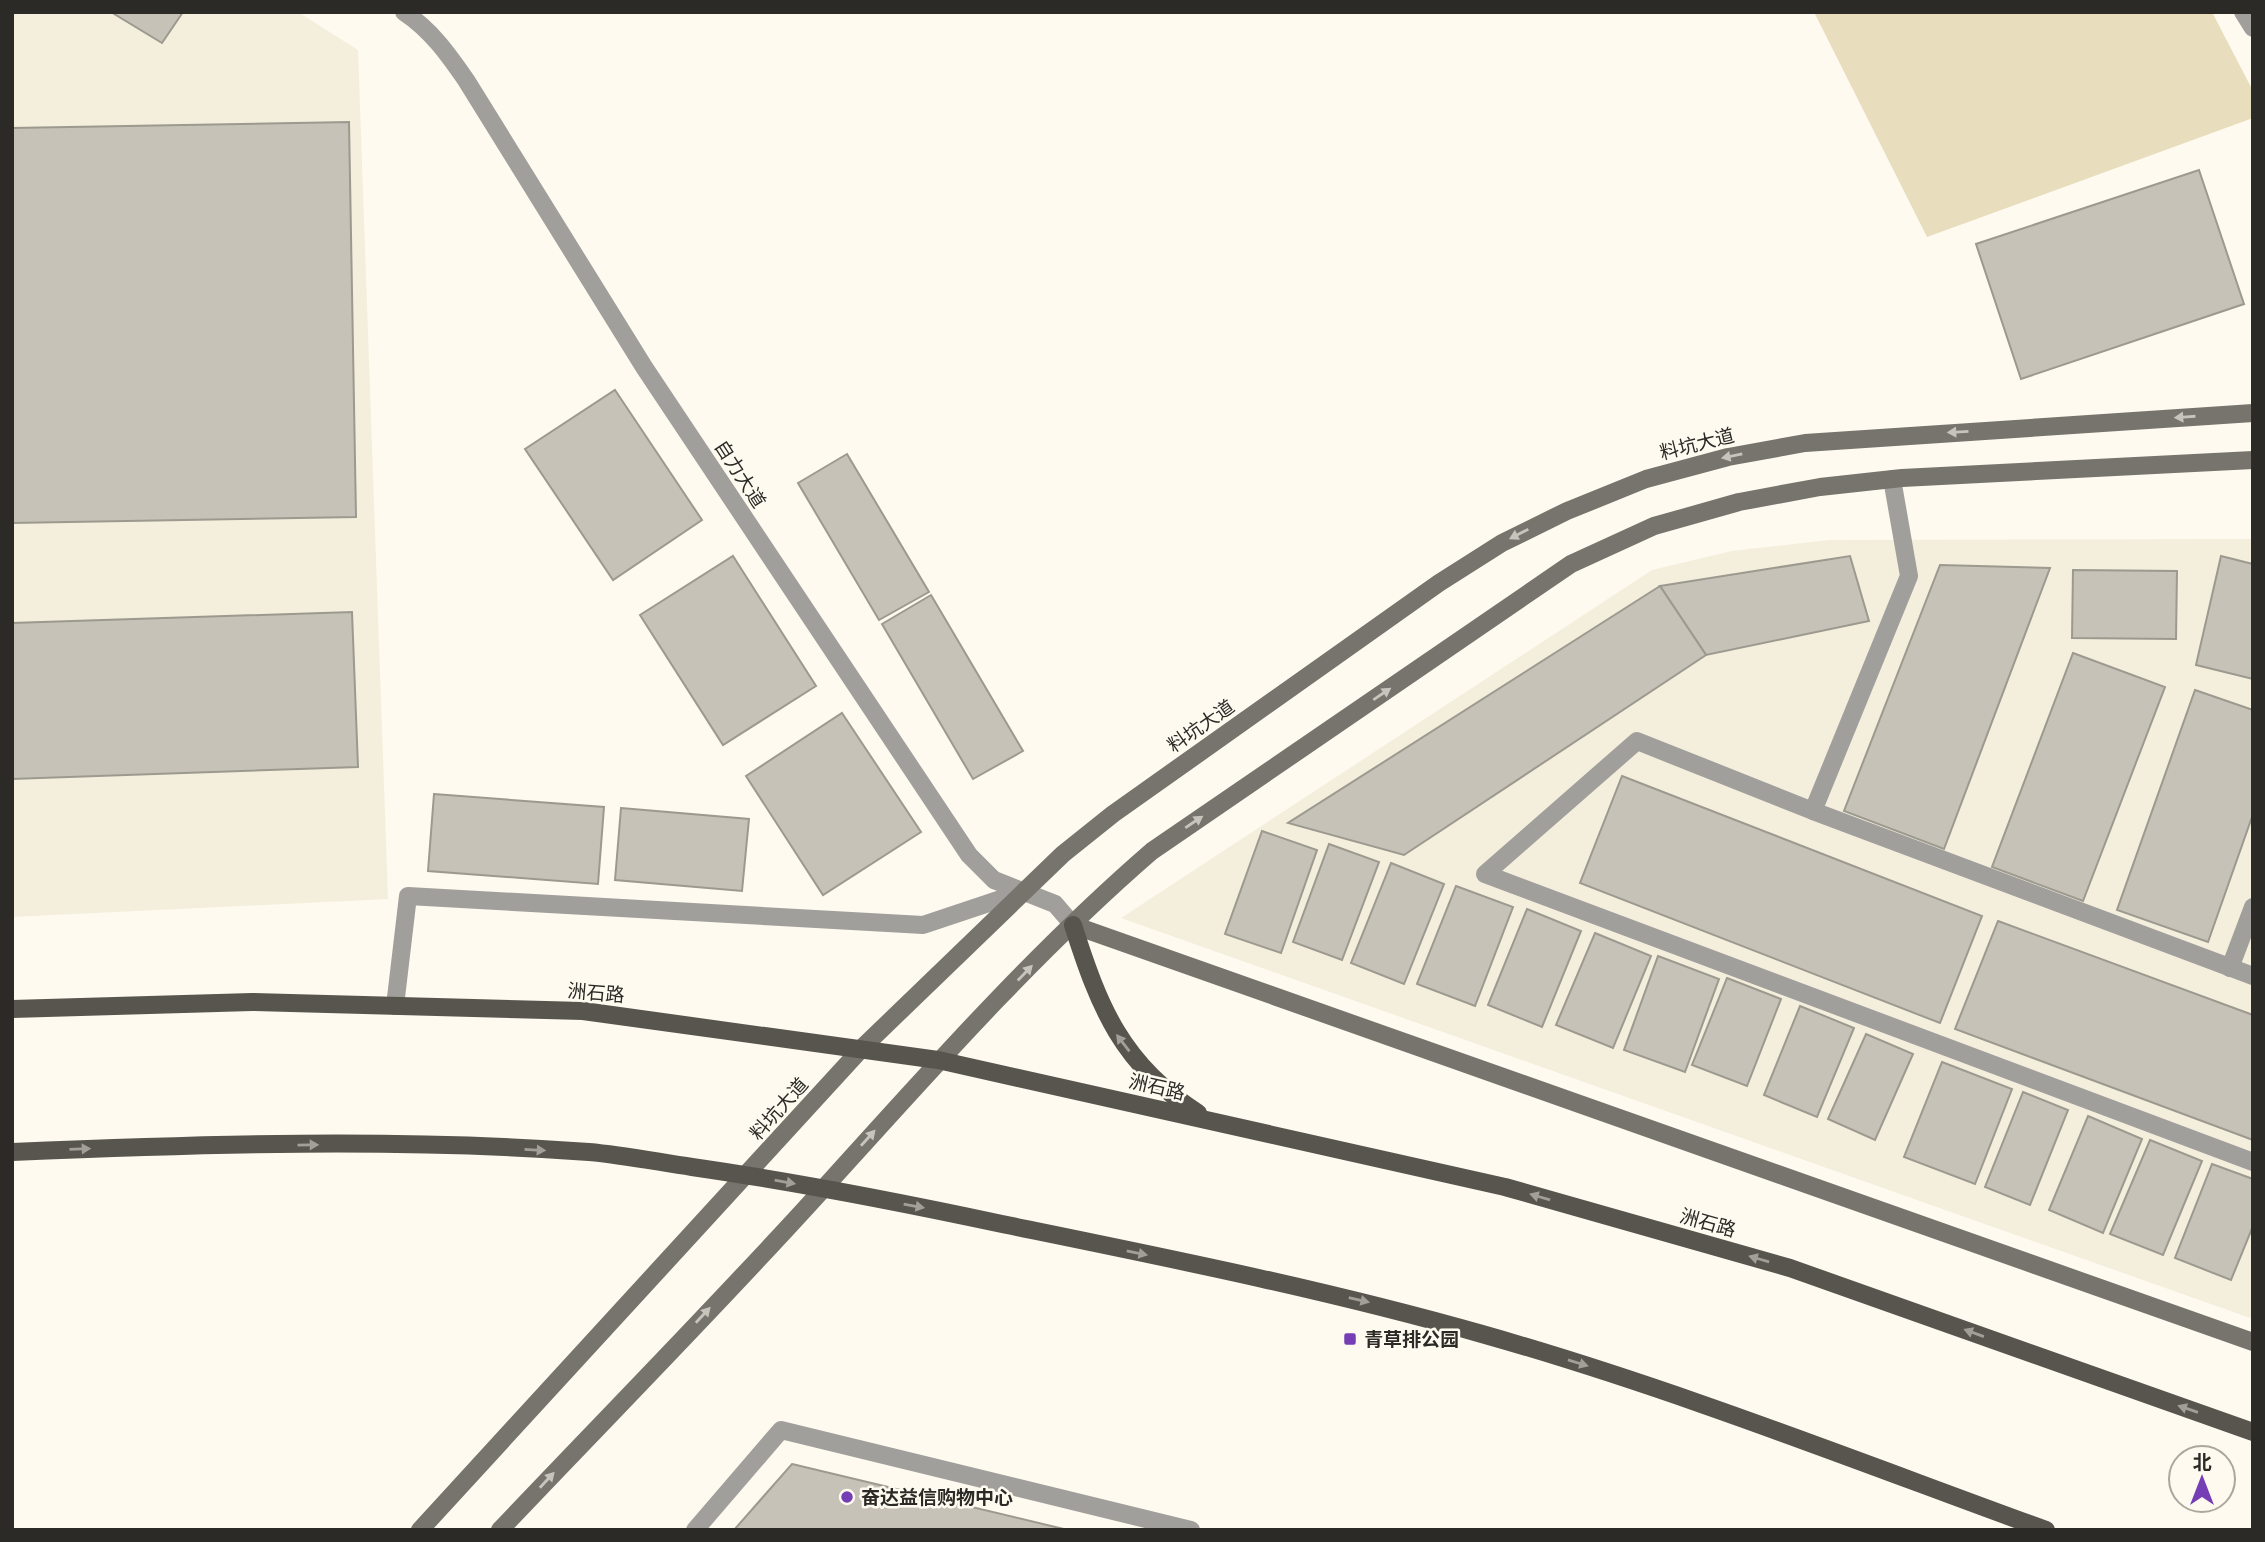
<svg xmlns="http://www.w3.org/2000/svg" width="2265" height="1542" viewBox="0 0 2265 1542" font-family="'Work Sans','Noto Sans SC',sans-serif">
<style>
.built{fill:#f4eedc}
.green{fill:#e8ddbd}
.building{fill:#c6c2b8;stroke:#9c998f;stroke-width:2}
.lines{fill:none;stroke-linecap:round;stroke-linejoin:round}
.lane{stroke:#a09f9b;stroke-width:18}
.street{stroke:#a09f9b;stroke-width:18}
.secondary{stroke:#76746d;stroke-width:18}
.primary{stroke:#58554e;stroke-width:18}
.oneway{fill:#c8c4bb}
.oneway2{fill:#a39f96}
.poi-dot{fill:#753eb4;stroke:#fefaef;stroke-width:2.5}
.labels{text-anchor:middle;dominant-baseline:central;stroke-width:5;stroke-linejoin:round;paint-order:stroke}
.street-label{font-size:19px;fill:#2b2a26;stroke:#fefaef}
.poi-label{font-size:19px;font-weight:bold;fill:#2b2a26;stroke:#fefaef;text-anchor:start}
</style>
<rect width="100%" height="100%" fill="#fefaef"/>
<g class="built">
<polygon points="12,12 298,12 358,50 388,899 12,917"/>
<polygon points="2253,539 2253,1319 1121,918 1652,570 1732,551 1829,540"/>
</g>
<polygon class="green" points="1814,12 2212,12 2253,91 2253,118 1927,237"/>
<g class="building">
<polygon points="111,12 183,12 162,43"/>
<polygon points="349,122 356,517 12,523 12,128"/>
<polygon points="2199,170 2244,304 2021,379 1976,244"/>
<polygon points="615,390 702,520 613,580 525,449"/>
<polygon points="847,454 929,592 879,620 798,483"/>
<polygon points="733,556 816,686 723,745 640,615"/>
<polygon points="1850,556 1869,621 1706,655 1660,586"/>
<polygon points="2221,556 2253,564 2253,679 2196,665"/>
<polygon points="1940,565 2050,568 1944,849 1844,811"/>
<polygon points="2073,570 2177,571 2176,639 2072,638"/>
<polygon points="1660,586 1706,655 1404,855 1288,823"/>
<polygon points="931,595 1023,751 973,779 882,624"/>
<polygon points="352,612 358,767 12,779 12,623"/>
<polygon points="2073,653 2165,687 2083,901 1992,867"/>
<polygon points="2195,690 2253,710 2253,814 2208,942 2117,910"/>
<polygon points="842,713 921,832 823,895 746,776"/>
<polygon points="1622,776 1982,916 1940,1023 1580,883"/>
<polygon points="434,794 604,807 598,884 428,871"/>
<polygon points="621,808 749,819 742,891 615,880"/>
<polygon points="1262,831 1317,850 1281,953 1225,934"/>
<polygon points="1329,844 1379,862 1342,960 1293,942"/>
<polygon points="1391,863 1444,884 1404,984 1351,963"/>
<polygon points="1456,886 1513,907 1475,1006 1417,984"/>
<polygon points="1527,909 1581,931 1542,1027 1488,1005"/>
<polygon points="1998,921 2253,1015 2253,1140 1955,1029"/>
<polygon points="1595,933 1651,956 1613,1048 1556,1025"/>
<polygon points="1658,956 1719,979 1685,1072 1624,1050"/>
<polygon points="1727,978 1781,999 1747,1086 1692,1065"/>
<polygon points="1800,1006 1854,1028 1817,1117 1764,1095"/>
<polygon points="1866,1034 1913,1054 1875,1140 1828,1119"/>
<polygon points="1942,1062 2012,1089 1975,1184 1904,1157"/>
<polygon points="2023,1092 2068,1110 2030,1205 1985,1187"/>
<polygon points="2088,1116 2142,1139 2103,1233 2049,1210"/>
<polygon points="2150,1140 2202,1161 2163,1255 2110,1234"/>
<polygon points="2212,1164 2253,1179 2253,1226 2231,1280 2175,1258"/>
<polygon points="792,1464 1068,1530 734,1530"/>
</g>
<g class="lines">
<g class="lane">
<polyline points="1892,479 1909,576 1813,811 2253,976"/>
<polyline points="1813,811 1637,741 1485,874 2253,1162"/>
<polyline points="2230,968 2253,907"/>
<polyline points="395,1006 408,896 923,925 1025,891"/>
</g>
<g class="street">
<path d="M404,12C431,30 448,54 466,80L644,367L969,855L994,880L1055,904L1073,925"/>
<polyline points="2243,12 2253,28"/>
<polyline points="695,1530 781,1430 1191,1530"/>
</g>
<g class="secondary">
<polyline points="1073,925 2253,1342"/>
<polyline points="420,1530 863,1047 1063,854 1113,814 1439,583 1502,543 1567,511 1646,479 1728,457 1805,443 2253,413"/>
<path d="M500,1530C608,1416 719,1304 824,1188C929,1072 1034,953 1152,851L1571,564L1654,526L1739,502L1820,487L1902,478L2253,460"/>
</g>
<g class="primary">
<path d="M1073,925C1099,1007 1122,1065 1198,1113"/>
<polyline points="12,1009 252,1002 583,1011 938,1060 1505,1187 1790,1268 2253,1432"/>
<path d="M12,1152C204,1144 397,1138 589,1152C623,1155 658,1162 692,1167C796,1182 899,1202 1002,1224C1163,1257 1324,1289 1482,1334C1673,1388 1859,1462 2046,1530"/>
</g>
</g>
<defs><path id="oneway-solid" d="M-6-.8H1V-3.2L6.5 0L1 3.2V.8H-6Z" transform="scale(1.75)"/></defs>
<g class="oneway">
<use href="#oneway-solid" transform="translate(2185 417) rotate(176)"/>
<use href="#oneway-solid" transform="translate(1958 432) rotate(177)"/>
<use href="#oneway-solid" transform="translate(1732 456) rotate(168)"/>
<use href="#oneway-solid" transform="translate(1519 534) rotate(153)"/>
<use href="#oneway-solid" transform="translate(1382 694) rotate(-34)"/>
<use href="#oneway-solid" transform="translate(1194 822) rotate(-34)"/>
<use href="#oneway-solid" transform="translate(1025 973) rotate(-46)"/>
<use href="#oneway-solid" transform="translate(868 1138) rotate(-48)"/>
<use href="#oneway-solid" transform="translate(703 1315) rotate(-47)"/>
<use href="#oneway-solid" transform="translate(547 1480) rotate(-47)"/>
</g>
<g class="oneway2">
<use href="#oneway-solid" transform="translate(1123 1043) rotate(-128)"/>
<use href="#oneway-solid" transform="translate(308 1145) rotate(-1)"/>
<use href="#oneway-solid" transform="translate(80 1149) rotate(-2)"/>
<use href="#oneway-solid" transform="translate(535 1150) rotate(3)"/>
<use href="#oneway-solid" transform="translate(785 1182) rotate(10)"/>
<use href="#oneway-solid" transform="translate(1540 1197) rotate(-164)"/>
<use href="#oneway-solid" transform="translate(914 1206) rotate(10)"/>
<use href="#oneway-solid" transform="translate(1137 1253) rotate(12)"/>
<use href="#oneway-solid" transform="translate(1759 1259) rotate(-164)"/>
<use href="#oneway-solid" transform="translate(1359 1300) rotate(13)"/>
<use href="#oneway-solid" transform="translate(1974 1333) rotate(-160)"/>
<use href="#oneway-solid" transform="translate(1578 1363) rotate(17)"/>
<use href="#oneway-solid" transform="translate(2188 1409) rotate(-161)"/>
</g>
<g class="poi-dot">
<rect x="1343" y="1332" width="14" height="14" rx="3.5"/>
<circle cx="847" cy="1497" r="7"/>
</g>
<g class="labels">
<g class="street-label">
<text transform="translate(1697 444) rotate(-14)">料坑大道</text>
<text transform="translate(740 474) rotate(57)">自力大道</text>
<text transform="translate(1201 726) rotate(-35)">料坑大道</text>
<text transform="translate(596 993) rotate(5)">洲石路</text>
<text transform="translate(1157 1087) rotate(13)">洲石路</text>
<text transform="translate(779 1109) rotate(-48)">料坑大道</text>
<text transform="translate(1708 1223) rotate(16)">洲石路</text>
</g>
<g class="poi-label">
<text x="1364" y="1339">青草排公园</text>
<text x="861" y="1497">奋达益信购物中心</text>
</g>
</g>
<rect width="2265" height="1542" fill="none" stroke="#2b2a26" stroke-width="28"/>
<g transform="translate(2202 1479)"><circle r="33" fill="#fefaef" stroke="#aaa79f" stroke-width="2"/>
<path d="M0-5L12 26L0 18L-12 26Z" fill="#753eb4"/>
<text y="-10" font-size="19" font-weight="bold" text-anchor="middle" fill="#2b2a26">北</text>
</g>
</svg>
